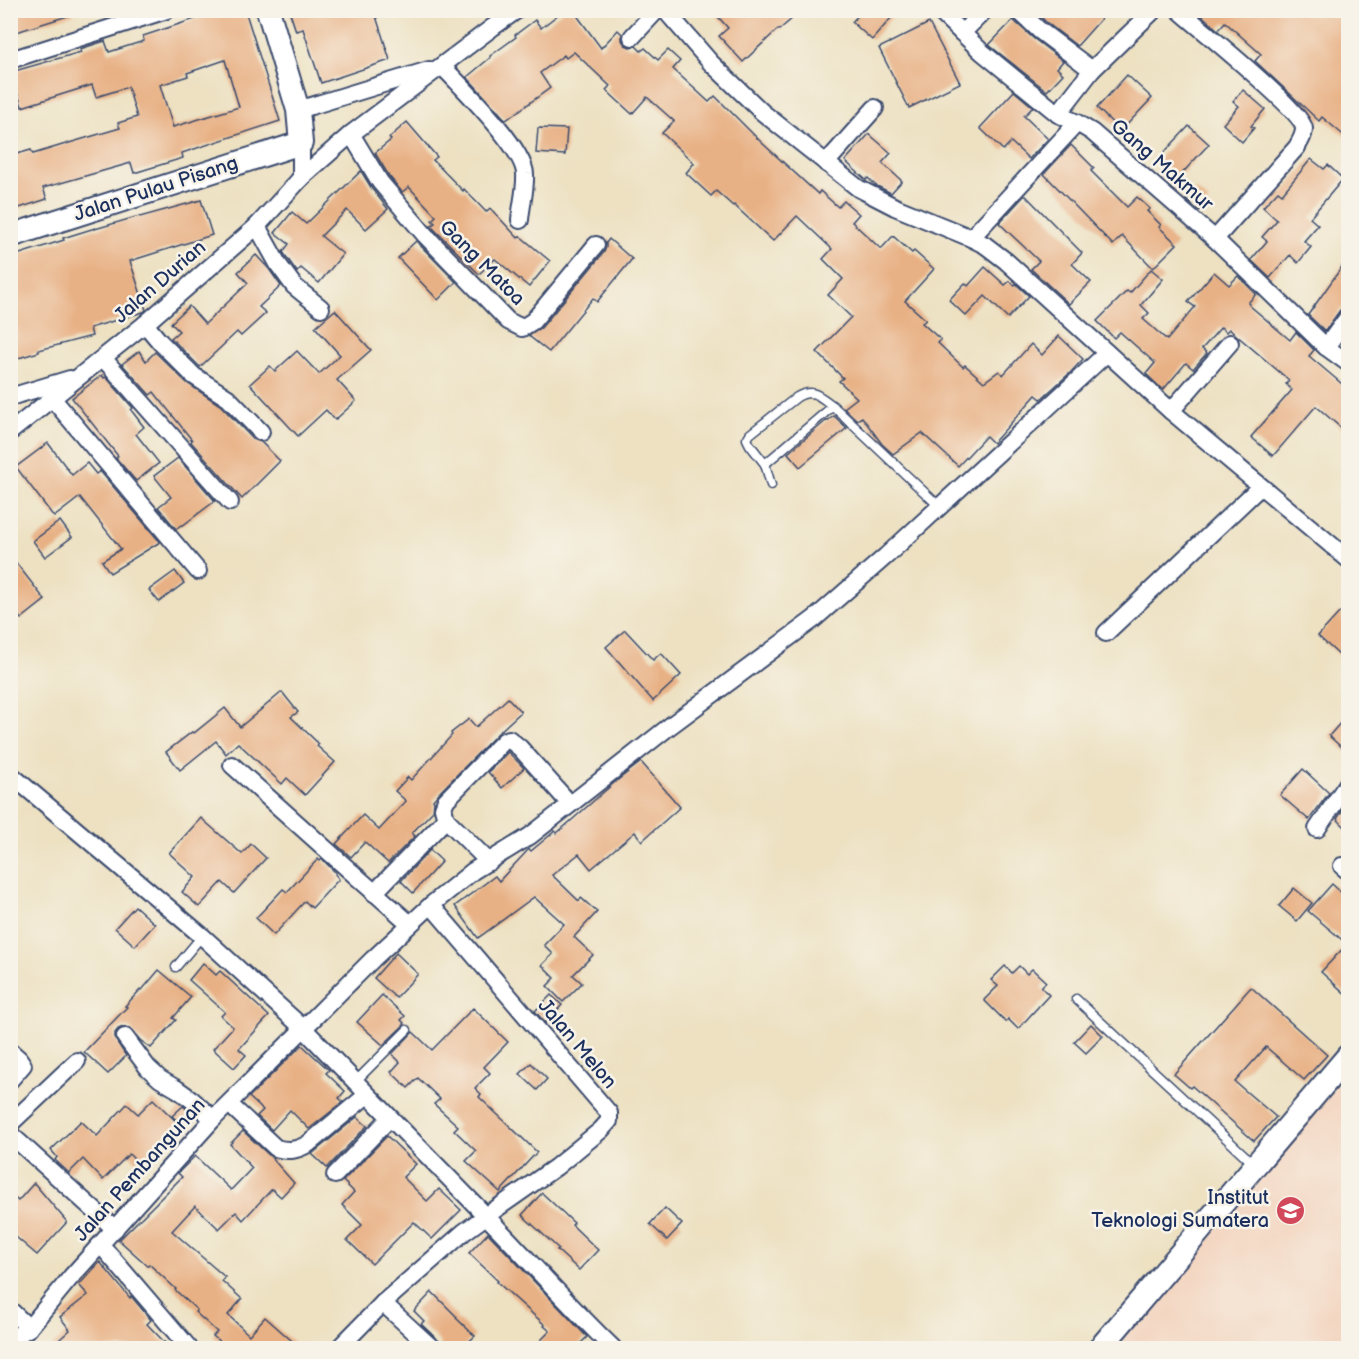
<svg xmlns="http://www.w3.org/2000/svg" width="1359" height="1359" viewBox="0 0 1359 1359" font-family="'Balsamiq Sans',sans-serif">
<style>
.built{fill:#f3d4bf}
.building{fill:#e8b185;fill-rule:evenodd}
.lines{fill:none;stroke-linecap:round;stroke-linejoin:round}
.lane-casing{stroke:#3a4a6d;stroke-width:11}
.street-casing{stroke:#3a4a6d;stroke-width:20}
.secondary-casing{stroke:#3a4a6d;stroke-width:26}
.lane{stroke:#fff;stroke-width:8}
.street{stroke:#fff;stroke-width:16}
.secondary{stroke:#fff;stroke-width:22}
.labels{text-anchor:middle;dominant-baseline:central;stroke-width:5;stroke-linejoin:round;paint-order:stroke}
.street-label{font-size:20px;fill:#1b2f5e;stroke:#f7f3e8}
.poi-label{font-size:20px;fill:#1b2f5e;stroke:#f7f3e8;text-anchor:end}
</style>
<rect width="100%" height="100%" fill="#f7f3e8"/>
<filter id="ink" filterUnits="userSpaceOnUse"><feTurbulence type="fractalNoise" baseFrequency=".0167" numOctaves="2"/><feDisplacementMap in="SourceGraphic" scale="12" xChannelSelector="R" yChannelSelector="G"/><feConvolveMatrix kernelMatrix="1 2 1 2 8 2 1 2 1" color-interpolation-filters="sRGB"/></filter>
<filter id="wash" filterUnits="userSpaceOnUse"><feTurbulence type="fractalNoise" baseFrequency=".008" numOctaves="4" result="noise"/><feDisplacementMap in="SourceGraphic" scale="24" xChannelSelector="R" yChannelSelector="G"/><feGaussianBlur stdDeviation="1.35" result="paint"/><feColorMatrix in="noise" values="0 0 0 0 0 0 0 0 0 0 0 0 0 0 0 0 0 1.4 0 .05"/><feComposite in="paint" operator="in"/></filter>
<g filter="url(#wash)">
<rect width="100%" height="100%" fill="#ede1c2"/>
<polygon class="built" points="1348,1071 1348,1348 1114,1348"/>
<g id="blocks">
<g class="building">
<polygon points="10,10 73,10 74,14 10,34"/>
<path d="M212,10H245L280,121L182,153L183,158L134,173L131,163L43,188L47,199L10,211V156L31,150L33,154L69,143L120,128L118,123L137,117L128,87L96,97L92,85L22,107L11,72L81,52L80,49L105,41L109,52L144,41L143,36L213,13ZM225,60L239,107L173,127L160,85L188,76L187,73Z"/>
<polygon points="289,10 374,10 390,60 321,83 303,29 296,31"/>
<polygon points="564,10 573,10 601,48 618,30 622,34 622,40 625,45 630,47 636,46 641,51 645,48 658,60 668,50 680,61 673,69 709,102 715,96 761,142 818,194 820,191 838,207 844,201 859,214 852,222 881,249 893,236 912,253 914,251 934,269 905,301 926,320 922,323 941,340 938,343 963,367 965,365 984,382 999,371 1003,375 1031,344 1042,355 1059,336 1083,359 1071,372 1041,399 1036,395 993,443 986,436 958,466 922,433 893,454 882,444 862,417 857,420 844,408 857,398 839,381 843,378 817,352 851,317 828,295 843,279 823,259 832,249 797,216 773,241 734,205 733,206 716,191 711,196 686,173 694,163 662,133 674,121 647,97 632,114 606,90 610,86 574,52 566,58 564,55 540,73 550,88 506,120 467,77 491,57 490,56 516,37 515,35 535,20 541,28"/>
<polygon points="712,10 802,10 779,30 778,29 743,62 719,36 728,28"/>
<polygon points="863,10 898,10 872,40 852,22"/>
<polygon points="1034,10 1109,10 1077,46 1046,22"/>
<polygon points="1196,10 1342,10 1348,18 1348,139 1322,117 1319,121 1255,61 1261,54 1225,22 1218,30"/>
<polygon points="1013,20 1033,38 1063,61 1057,68 1063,74 1047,91 989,45"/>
<polygon points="929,23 960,83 909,108 879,48"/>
<polygon points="1127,75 1152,98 1121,131 1097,108"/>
<polygon points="1243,90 1265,109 1251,126 1254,128 1242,142 1223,124 1239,106 1233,101"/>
<polygon points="1014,91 1033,107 1024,116 1048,139 1029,159 1011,142 1003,150 980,128"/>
<polygon points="407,122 437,157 433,160 463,191 464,189 486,212 490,208 518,238 520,236 550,261 529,287 495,259 479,274 431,226 435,223 432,220 436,216 409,187 402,192 389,176 375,153 391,140 389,138"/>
<polygon points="1189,126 1209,144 1177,179 1157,160"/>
<polygon points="538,128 567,129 565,155 536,153"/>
<polygon points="869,134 891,153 882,163 902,181 891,193 875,185 868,178 866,180 845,161"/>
<polygon points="1071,145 1094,168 1091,171 1127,207 1137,197 1150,209 1147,211 1161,225 1159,227 1177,244 1153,268 1122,236 1113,245 1044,174"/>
<polygon points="1311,159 1324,169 1328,165 1343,179 1310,218 1318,225 1304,241 1311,247 1298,263 1290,255 1270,278 1251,260 1267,241 1262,237 1277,220 1263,207 1278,191 1282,194"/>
<polygon points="361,171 372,189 388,209 366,229 347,210 321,236 343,254 319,283 301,268 297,272 283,252 289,244 275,233 292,212 306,224"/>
<polygon points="1196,189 1209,201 1199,211 1186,200"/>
<polygon points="1024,196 1026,196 1082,253 1072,264 1091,282 1069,304 1031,269 1039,261 999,223"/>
<polygon points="201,200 212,235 130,261 146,310 143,312 90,328 92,336 39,350 39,352 15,359 10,344 10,257 64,240 63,238 95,228 95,229 139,216 140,217"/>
<polygon points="609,239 632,259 597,302 593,298 549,352 529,336 541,328 604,252 606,247 606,243"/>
<polygon points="416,241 456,282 438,300 398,258"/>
<polygon points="256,255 269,269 281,286 259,307 266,313 241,336 237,332 200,367 171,338 179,331 171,323 189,306 205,324 248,283 238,272"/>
<polygon points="1348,258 1348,307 1343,308 1340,310 1325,331 1308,315"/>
<polygon points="985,267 1005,285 1010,281 1014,285 1016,284 1029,296 1008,318 985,296 966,316 949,300 965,283 968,286"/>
<polygon points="1151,269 1163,279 1141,305 1149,313 1143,319 1167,340 1195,307 1188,302 1214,272 1229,285 1238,276 1256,294 1248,303 1250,304 1249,305 1290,340 1296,332 1314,350 1309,356 1348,389 1348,434 1316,406 1273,456 1251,437 1292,390 1286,384 1289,380 1229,329 1226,332 1221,327 1202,349 1207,353 1193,369 1186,363 1163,390 1146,374 1155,363 1120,332 1114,338 1097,321 1127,291 1130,293"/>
<polygon points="335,310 371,350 337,380 356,401 335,420 326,410 298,436 250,384 270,366 275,371 297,351 319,374 340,355 315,327"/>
<polygon points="139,351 146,361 155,352 187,383 221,406 253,439 261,442 280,461 242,499 191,442 192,440 154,392 150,395 122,364"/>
<polygon points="102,375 104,378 106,377 133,408 131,410 144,427 136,434 159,463 136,481 116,458 118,456 72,398"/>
<polygon points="834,416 847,428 800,467 788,453 827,420 827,421"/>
<polygon points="48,443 72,475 87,463 96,474 100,471 160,542 110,573 102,561 121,549 80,497 54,517 16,467"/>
<polygon points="178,458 215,501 182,526 181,525 176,529 158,507 171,497 154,476"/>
<polygon points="60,521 72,537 45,557 33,541"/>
<polygon points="10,555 45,600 21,619 10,605"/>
<polygon points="175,571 184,583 159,602 149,590"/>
<polygon points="1340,612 1348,619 1348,663 1318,636"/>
<polygon points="625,630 653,660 661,653 681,675 653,701 606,647"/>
<polygon points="282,692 298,712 291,717 319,744 317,746 335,762 305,795 287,778 282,784 238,743 226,754 216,741 180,770 166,752 192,732 194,733 225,708 240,727"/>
<polygon points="508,698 521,712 497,734 439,793 433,800 434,802 433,811 412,833 415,836 388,863 365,842 351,857 336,844 363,815 379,830 406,801 395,791 408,777 411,780 452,735 451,733 469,719 476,727"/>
<polygon points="1348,714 1348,753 1329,736"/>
<polygon points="508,752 524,768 502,788 488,772"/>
<polygon points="641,762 680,807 642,841 635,832 591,869 579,854 552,875 579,901 581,898 597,912 574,937 593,955 573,975 582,983 563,1002 547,986 555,978 542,965 553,954 544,945 564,924 534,897 478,938 455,906 495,876 499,881 529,849 531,851 555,831 557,833 614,783"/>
<polygon points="1303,769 1329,793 1309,820 1280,795"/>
<polygon points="1348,801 1348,830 1337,819"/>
<polygon points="201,818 242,854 251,844 266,858 234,893 222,882 199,907 182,892 195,877 169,853"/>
<polygon points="430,850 442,861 413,893 401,881"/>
<polygon points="318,859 320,861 322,859 336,873 335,874 339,879 312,908 305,901 274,935 256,918 283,889 287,892"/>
<polygon points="1332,884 1348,899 1348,996 1321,972 1347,944 1308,911"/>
<polygon points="1294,888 1312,903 1297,921 1279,906"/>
<polygon points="135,906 155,924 135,946 115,928"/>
<polygon points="396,953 418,974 396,998 374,978"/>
<polygon points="203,963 216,975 220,971 269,1016 239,1049 246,1055 234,1068 213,1049 233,1027 221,1016 225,1012 189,980"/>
<polygon points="1005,966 1012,973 1019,966 1027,974 1032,969 1046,982 1041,987 1049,995 1018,1029 1008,1019 1006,1022 984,1000 998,986 991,980"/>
<polygon points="159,970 191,997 173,1018 176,1020 151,1048 140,1040 130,1028 123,1027 118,1029 115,1033 115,1039 126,1056 108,1074 84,1052 127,1007 125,1006 141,989 142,990"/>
<polygon points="1251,987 1327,1055 1304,1080 1266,1047 1235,1082 1276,1117 1254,1141 1192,1086 1190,1088 1174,1074"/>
<polygon points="382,995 405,1016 401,1020 405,1024 383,1045 357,1022"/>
<polygon points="551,995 562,1005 545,1023 535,1011"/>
<polygon points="473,1008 508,1042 484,1067 490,1073 475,1088 481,1094 479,1097 537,1152 500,1192 466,1161 476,1151 454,1130 458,1126 434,1104 440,1099 418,1078 408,1088 391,1072 400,1062 392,1054 413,1032 432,1050"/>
<polygon points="1091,1024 1103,1036 1086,1053 1074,1042"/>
<polygon points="302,1045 329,1070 326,1073 345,1091 339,1098 343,1102 309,1129 290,1110 272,1130 257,1116 263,1110 249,1097"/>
<polygon points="531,1063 547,1079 537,1090 520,1074"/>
<polygon points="153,1099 181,1126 142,1167 129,1154 103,1180 83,1159 69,1173 55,1160 57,1157 51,1150 81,1121 97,1136 127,1104 138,1114"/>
<polygon points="183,1106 195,1117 184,1127 172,1116"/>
<polygon points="357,1117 367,1126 327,1168 312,1154"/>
<polygon points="243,1131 270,1156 294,1183 281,1197 272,1189 243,1220 236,1212 219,1229 195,1206 172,1231 225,1277 222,1281 242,1299 228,1315 249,1335 265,1317 300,1348 227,1348 213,1336 217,1332 195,1312 197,1310 175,1290 176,1289 149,1264 148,1266 119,1240 182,1177 178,1173 195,1156 231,1190 252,1168 230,1144"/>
<polygon points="387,1136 416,1164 403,1177 427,1201 439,1189 461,1210 432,1239 414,1222 372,1264 347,1240 362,1225 342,1205 354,1192 343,1181"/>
<polygon points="34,1183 67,1222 37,1255 10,1232 10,1194 18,1201"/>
<polygon points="542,1193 574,1223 572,1225 598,1250 579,1270 557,1250 559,1249 522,1215"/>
<polygon points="665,1208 682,1224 667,1240 650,1224"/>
<polygon points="488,1233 587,1337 576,1348 533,1348 550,1331 544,1326 545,1325 497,1282 498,1281 469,1253"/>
<polygon points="100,1262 130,1298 131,1296 151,1320 147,1324 170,1348 50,1348 70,1330 60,1317 88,1295 79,1285"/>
<polygon points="432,1292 457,1317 456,1318 475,1336 462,1348 442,1348 439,1341 421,1324 424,1321 414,1311"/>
</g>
</g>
</g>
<g filter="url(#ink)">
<use href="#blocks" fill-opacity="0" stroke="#3a4a6d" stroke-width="1.5"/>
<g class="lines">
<defs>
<g id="lane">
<polyline points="765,464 833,406 940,507"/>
<path d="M771,485L765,464L750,445L747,439L750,434L797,397C814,388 819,396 833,406"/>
<polyline points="176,967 202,936"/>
<polyline points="1076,999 1255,1165"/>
<polyline points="355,1082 407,1030"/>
</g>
<g id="street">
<polyline points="665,10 711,63 762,112 858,188 895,207 971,238 985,245 1006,261 1171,411 1348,559"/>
<polyline points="938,10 982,52 1058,114 1077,123 1092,132 1215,239 1326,347 1348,363"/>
<polyline points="1018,10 1039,30 1092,70"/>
<path d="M1179,10C1198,27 1304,112 1304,129C1304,136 1300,141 1297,147L1215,239"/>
<polyline points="962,33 985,10"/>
<polyline points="632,37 657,10"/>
<polyline points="10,60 167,10"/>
<path d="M442,66C461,86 524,148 525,174C526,188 521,206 520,220"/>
<polyline points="298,110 429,70"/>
<polyline points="1058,114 1092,70 1154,10"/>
<polyline points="351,134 380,182 425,235 508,321 522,328 533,321 596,245"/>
<polyline points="826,163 875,108"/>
<polyline points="301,178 351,134 493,27 517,10"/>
<polyline points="257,226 278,264 294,286 321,308"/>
<polyline points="971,238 1077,123"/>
<polyline points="145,324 160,342 194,376 228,398 261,432"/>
<polyline points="1326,347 1348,317"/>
<polyline points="103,358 230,502"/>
<polyline points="10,397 70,379"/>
<polyline points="52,398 198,571"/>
<polyline points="1171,411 1230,343"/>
<polyline points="10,432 145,324 257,226 301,178 301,143"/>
<polyline points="1106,633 1260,487"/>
<polyline points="232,765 348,869 410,924"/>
<polyline points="10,774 202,936 304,1029 486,1216 464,1232 383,1303 339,1348"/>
<polyline points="1317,829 1348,783"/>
<polyline points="489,862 446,819 443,808 446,800 504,741 509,739 520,748 570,804"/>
<polyline points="1342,866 1348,871"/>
<polyline points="374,893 446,819"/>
<path d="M431,905L609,1113V1121L601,1130L556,1167L486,1216C529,1260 569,1306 613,1348"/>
<polyline points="125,1037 148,1068 160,1079 177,1089 191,1099 213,1119"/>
<polyline points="10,1051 19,1059 23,1065 10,1080"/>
<path d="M229,1104L276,1148C289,1152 297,1150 308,1144L367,1095"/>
<polyline points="10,1124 77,1061"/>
<polyline points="10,1134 115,1229"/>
<polyline points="335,1175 390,1118"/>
<polyline points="101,1245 189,1348"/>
<polyline points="383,1303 432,1348"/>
<polyline points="10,1310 29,1328"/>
<polyline points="10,1340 29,1328 71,1277 213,1119 373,959 431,905 473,871 530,836 670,726 814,619 886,556 1107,353"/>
</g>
<g id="secondary">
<polyline points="10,236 301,143 298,110 268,10"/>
<polyline points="1100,1348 1348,1056"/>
</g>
</defs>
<use href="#lane" class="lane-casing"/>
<use href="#street" class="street-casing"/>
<use href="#secondary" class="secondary-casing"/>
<use href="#lane" class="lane"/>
<use href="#street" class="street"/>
<use href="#secondary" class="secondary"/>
</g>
</g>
<defs>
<symbol id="university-disc" viewBox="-11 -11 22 22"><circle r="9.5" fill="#d1495b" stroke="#f7f3e8"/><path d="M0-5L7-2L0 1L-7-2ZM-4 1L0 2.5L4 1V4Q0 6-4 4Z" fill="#fff"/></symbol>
</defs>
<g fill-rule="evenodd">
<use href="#university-disc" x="1274" y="1194" width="33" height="33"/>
</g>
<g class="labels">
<g class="street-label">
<text transform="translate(1162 165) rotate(41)">Gang Makmur</text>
<text transform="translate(156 189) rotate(-18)">Jalan Pulau Pisang</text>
<text transform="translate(482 263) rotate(45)">Gang Matoa</text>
<text transform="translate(160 282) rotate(-41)">Jalan Durian</text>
<text transform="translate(577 1044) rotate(50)">Jalan Melon</text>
<text transform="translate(140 1170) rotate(-48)">Jalan Pembangunan</text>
</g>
<g class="poi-label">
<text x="1269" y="1198">Institut<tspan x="1269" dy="23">Teknologi Sumatera</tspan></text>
</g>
</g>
<rect width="1359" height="1359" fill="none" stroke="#f7f3e8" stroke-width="36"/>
</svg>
